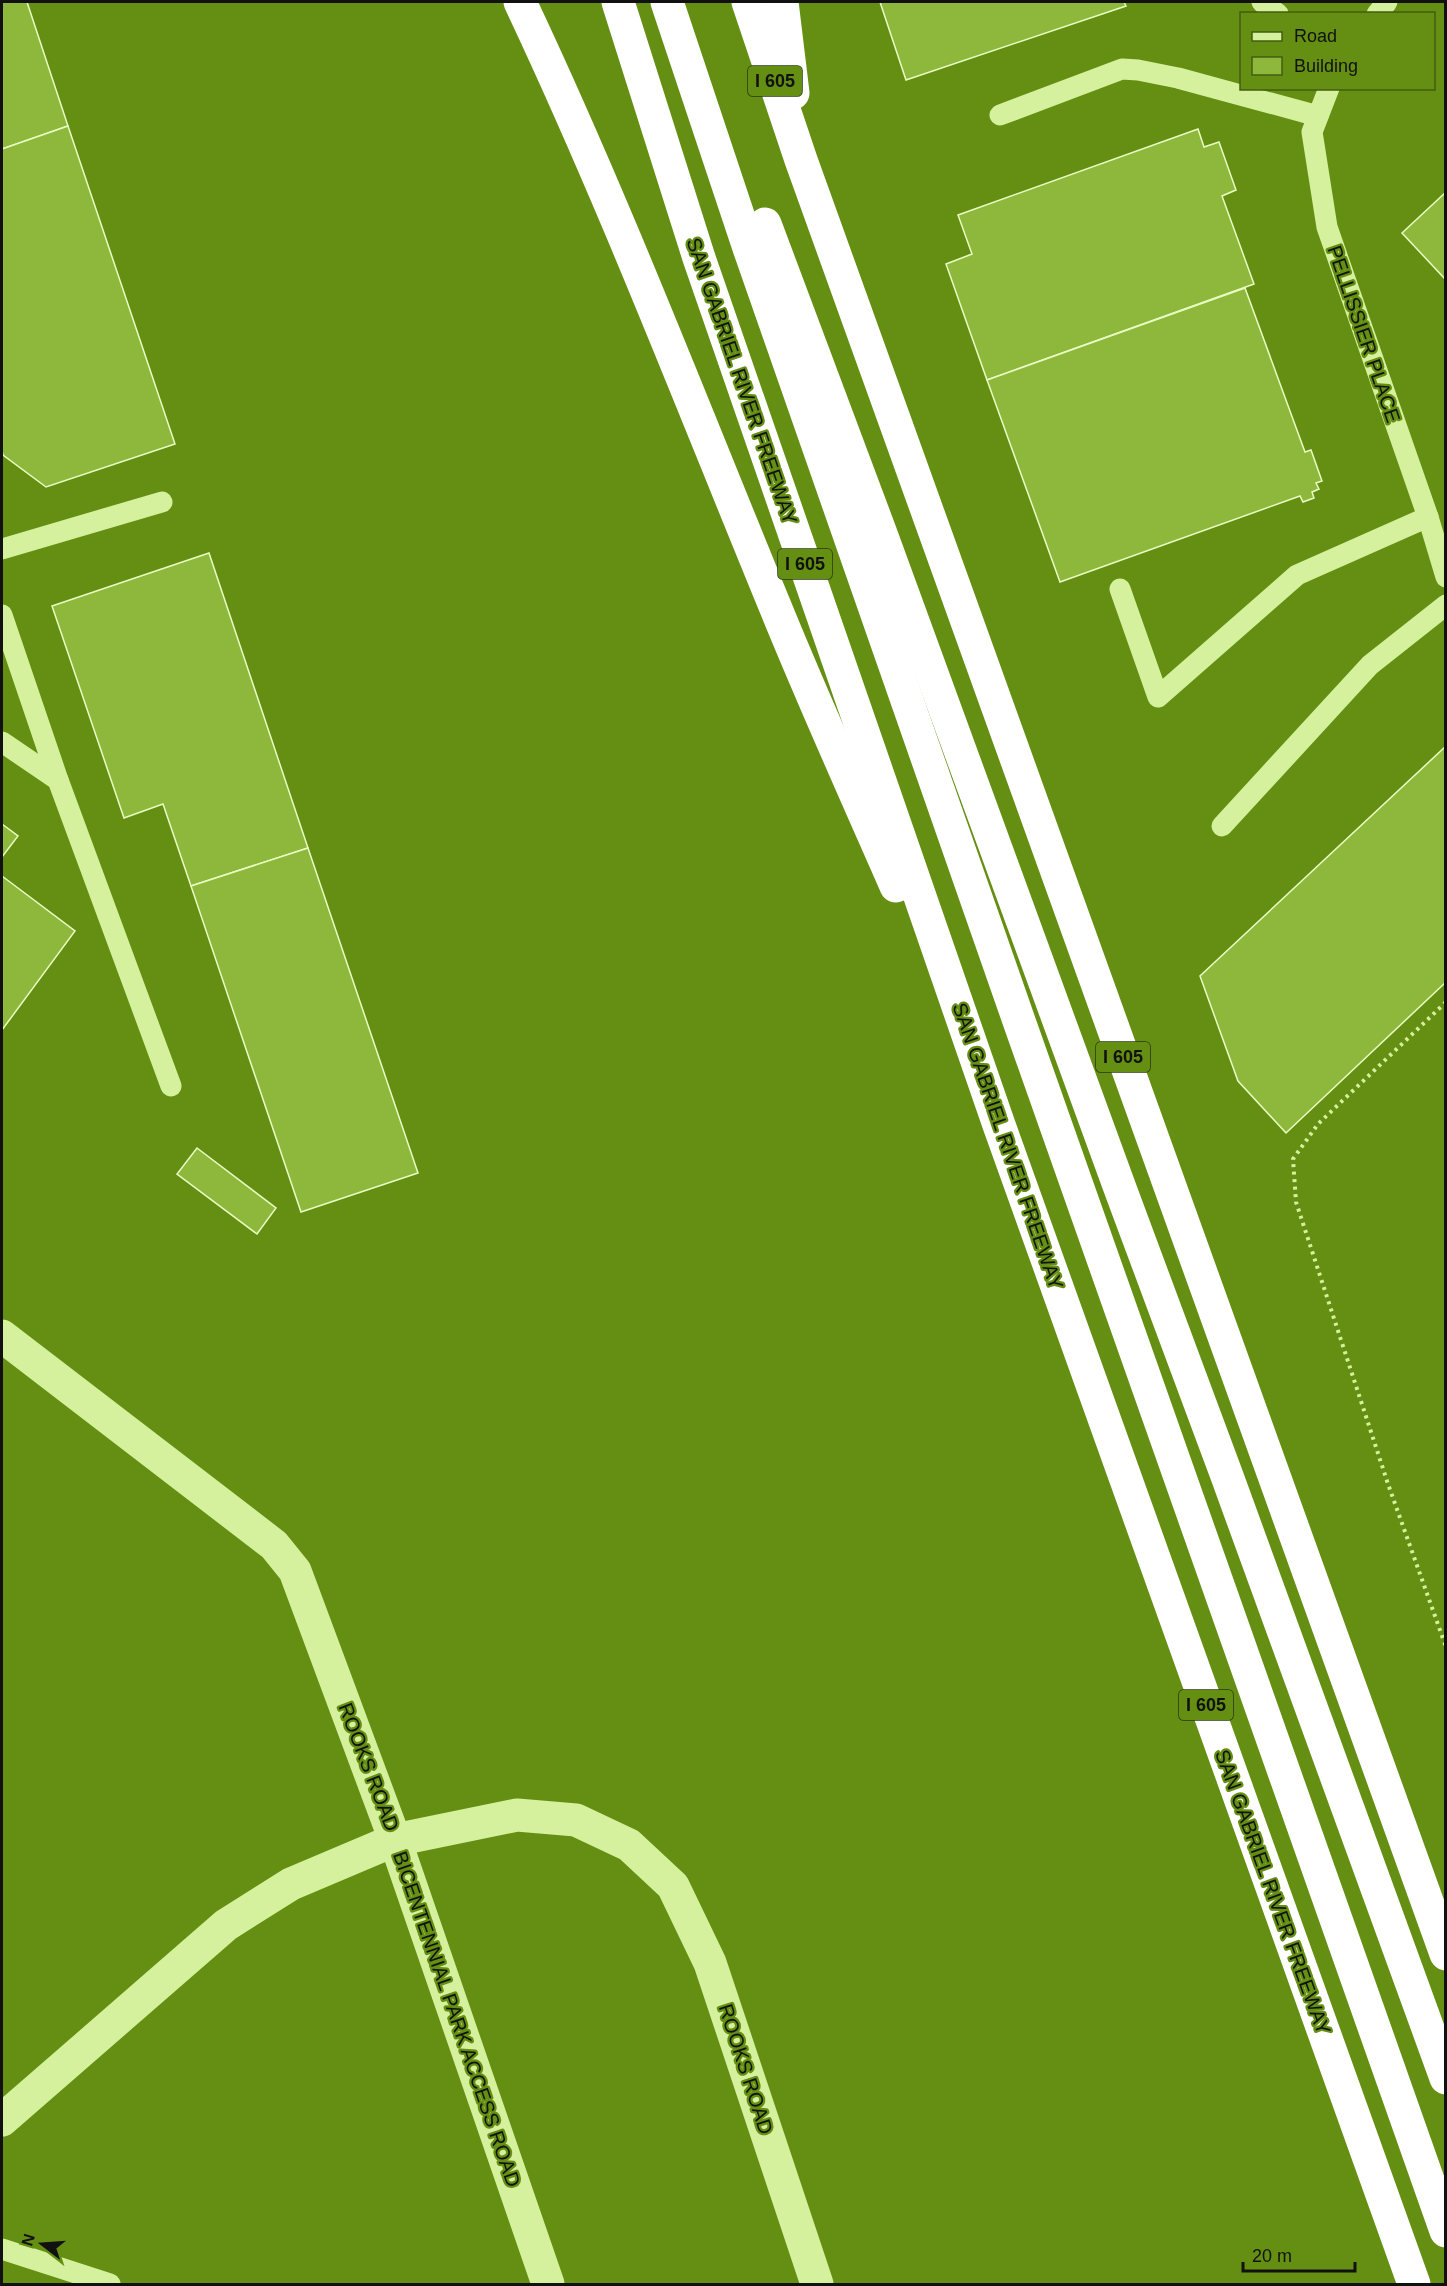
<svg xmlns="http://www.w3.org/2000/svg" width="1447" height="2286" viewBox="0 0 1447 2286" font-family="Helvetica,sans-serif">
<style>
.building{fill:#8db83b;stroke:#eafcc4;stroke-width:1.5}
.lines{fill:none;stroke-linecap:round;stroke-linejoin:round}
.path{stroke:#d5f19d;stroke-width:4;stroke-dasharray:3 4.5;stroke-linecap:butt}
.service{stroke:#d5f19d;stroke-width:21}
.minor{stroke:#d5f19d;stroke-width:33}
.tertiary{stroke:#d5f19d;stroke-width:33}
.motorway{stroke:#fff;stroke-width:33}
.labels{text-anchor:middle;dominant-baseline:central;stroke-width:4.5;stroke-linejoin:round;paint-order:stroke}
.shield{fill:#648f12;stroke:#2a3711;stroke-width:1.5}
.shield-label{font-size:18px;font-weight:bold;fill:#111}
.street-label{font-size:20px;fill:#111;stroke:#648f12}
</style>
<rect width="100%" height="100%" fill="#648f12"/>
<g class="building">
<polygon points="2,2 27,2 68,126 2,149"/>
<polygon points="880,2 1124,2 1126,6 906,80"/>
<polygon points="68,126 175,444 46,487 3,455 2,451 2,149"/>
<polygon points="1198,129 1204,147 1219,142 1236,190 1222,196 1254,284 987,380 946,264 972,254 958,215"/>
<polygon points="1446,192 1446,280 1402,233"/>
<polygon points="1245,288 1305,452 1311,450 1322,481 1316,483 1319,489 1312,492 1314,498 1303,502 1300,496 1060,582 987,380"/>
<polygon points="209,553 308,848 191,886 163,804 124,818 52,606"/>
<polygon points="1446,746 1446,982 1286,1133 1238,1081 1200,976"/>
<polygon points="2,824 18,836 2,857"/>
<polygon points="308,848 418,1173 301,1212 191,886"/>
<polygon points="2,876 75,931 2,1030"/>
<polygon points="197,1148 276,1208 257,1234 177,1174"/>
</g>
<g class="lines">
<polyline class="path" points="1446,1002 1318,1124 1293,1159 1296,1202 1388,1484 1446,1647"/>
<g class="service">
<polyline points="1262,2 1278,14"/>
<polyline points="1377,14 1387,2"/>
<polyline points="1329,88 1312,132 1327,227 1428,517 1446,577"/>
<polyline points="1000,115 1122,69 1138,70 1178,78 1318,116"/>
<polyline points="2,549 162,502"/>
<polyline points="1120,589 1158,697 1297,575 1428,517"/>
<polyline points="2,615 58,780"/>
<polyline points="2,742 58,780 171,1086"/>
<polyline points="1222,826 1370,665 1446,605"/>
<polyline points="2,2249 110,2284"/>
</g>
<polyline class="minor" points="2,2120 226,1925 291,1884 395,1840 548,2284"/>
<polyline class="tertiary" points="2,1336 274,1545 295,1571 395,1840 517,1815 576,1820 629,1845 673,1886 710,1963 817,2284"/>
<g class="motorway">
<path d="M520,2C614,201 693,407 777,611C815,704 856,795 896,886"/>
<polyline points="618,2 699,258 999,1125 1414,2284"/>
<polyline points="667,2 749,248 1019,1021 1446,2231"/>
<polyline points="748,2 801,160 1446,1954"/>
<polyline points="782,2 793,93"/>
<polyline points="765,224 880,531 1121,1191 1227,1476 1446,2078"/>
</g>
</g>
<g class="labels">
<g class="shield">
<rect x="748" y="66" width="54" height="30" rx="4.5"/>
<rect x="778" y="549" width="54" height="30" rx="4.5"/>
<rect x="1096" y="1042" width="54" height="30" rx="4.5"/>
<rect x="1179" y="1690" width="54" height="30" rx="4.5"/>
</g>
<g class="shield-label">
<text x="775" y="81">I 605</text>
<text x="805" y="564">I 605</text>
<text x="1123" y="1057">I 605</text>
<text x="1206" y="1705">I 605</text>
</g>
<g class="street-label">
<text transform="translate(1364 334) rotate(71)">PELLISSIER PLACE</text>
<text transform="translate(742 381) rotate(71)">SAN GABRIEL RIVER FREEWAY</text>
<text transform="translate(1008 1146) rotate(71)">SAN GABRIEL RIVER FREEWAY</text>
<text transform="translate(369 1767) rotate(69)">ROOKS ROAD</text>
<text transform="translate(1273 1892) rotate(70)">SAN GABRIEL RIVER FREEWAY</text>
<text transform="translate(457 2019) rotate(71)">BICENTENNIAL PARK ACCESS ROAD</text>
<text transform="translate(746 2069) rotate(72)">ROOKS ROAD</text>
</g>
</g>
<rect width="1447" height="2286" fill="none" stroke="#111111" stroke-width="6"/>
<rect x="1240" y="12" width="195" height="78" fill="#648f12" stroke="#435d12" stroke-width="1.5"/>
<rect x="1252" y="32" width="30" height="9" fill="#d5f19d" stroke="#435d12" stroke-width="1.5"/>
<text x="1294" y="42" font-size="18" fill="#111111">Road</text>
<rect x="1252" y="57" width="30" height="18" fill="#8db83b" stroke="#435d12" stroke-width="1.5"/>
<text x="1294" y="72" font-size="18" fill="#111111">Building</text>
<g transform="translate(42 2244) rotate(287)" stroke="#648f12" stroke-width="4.5" paint-order="stroke">
<path d="M0-4.5L10 22L0 15L-10 22Z" fill="#111111"/>
<text y="-9" font-size="16" font-weight="bold" text-anchor="middle" fill="#111111">N</text>
</g>
<path d="M1243 2262v9h112v-9" fill="none" stroke="#111111" stroke-width="3"/>
<text x="1252" y="2262" font-size="18" fill="#111111" stroke="#648f12" stroke-width="4.5" paint-order="stroke">20 m</text>
</svg>
